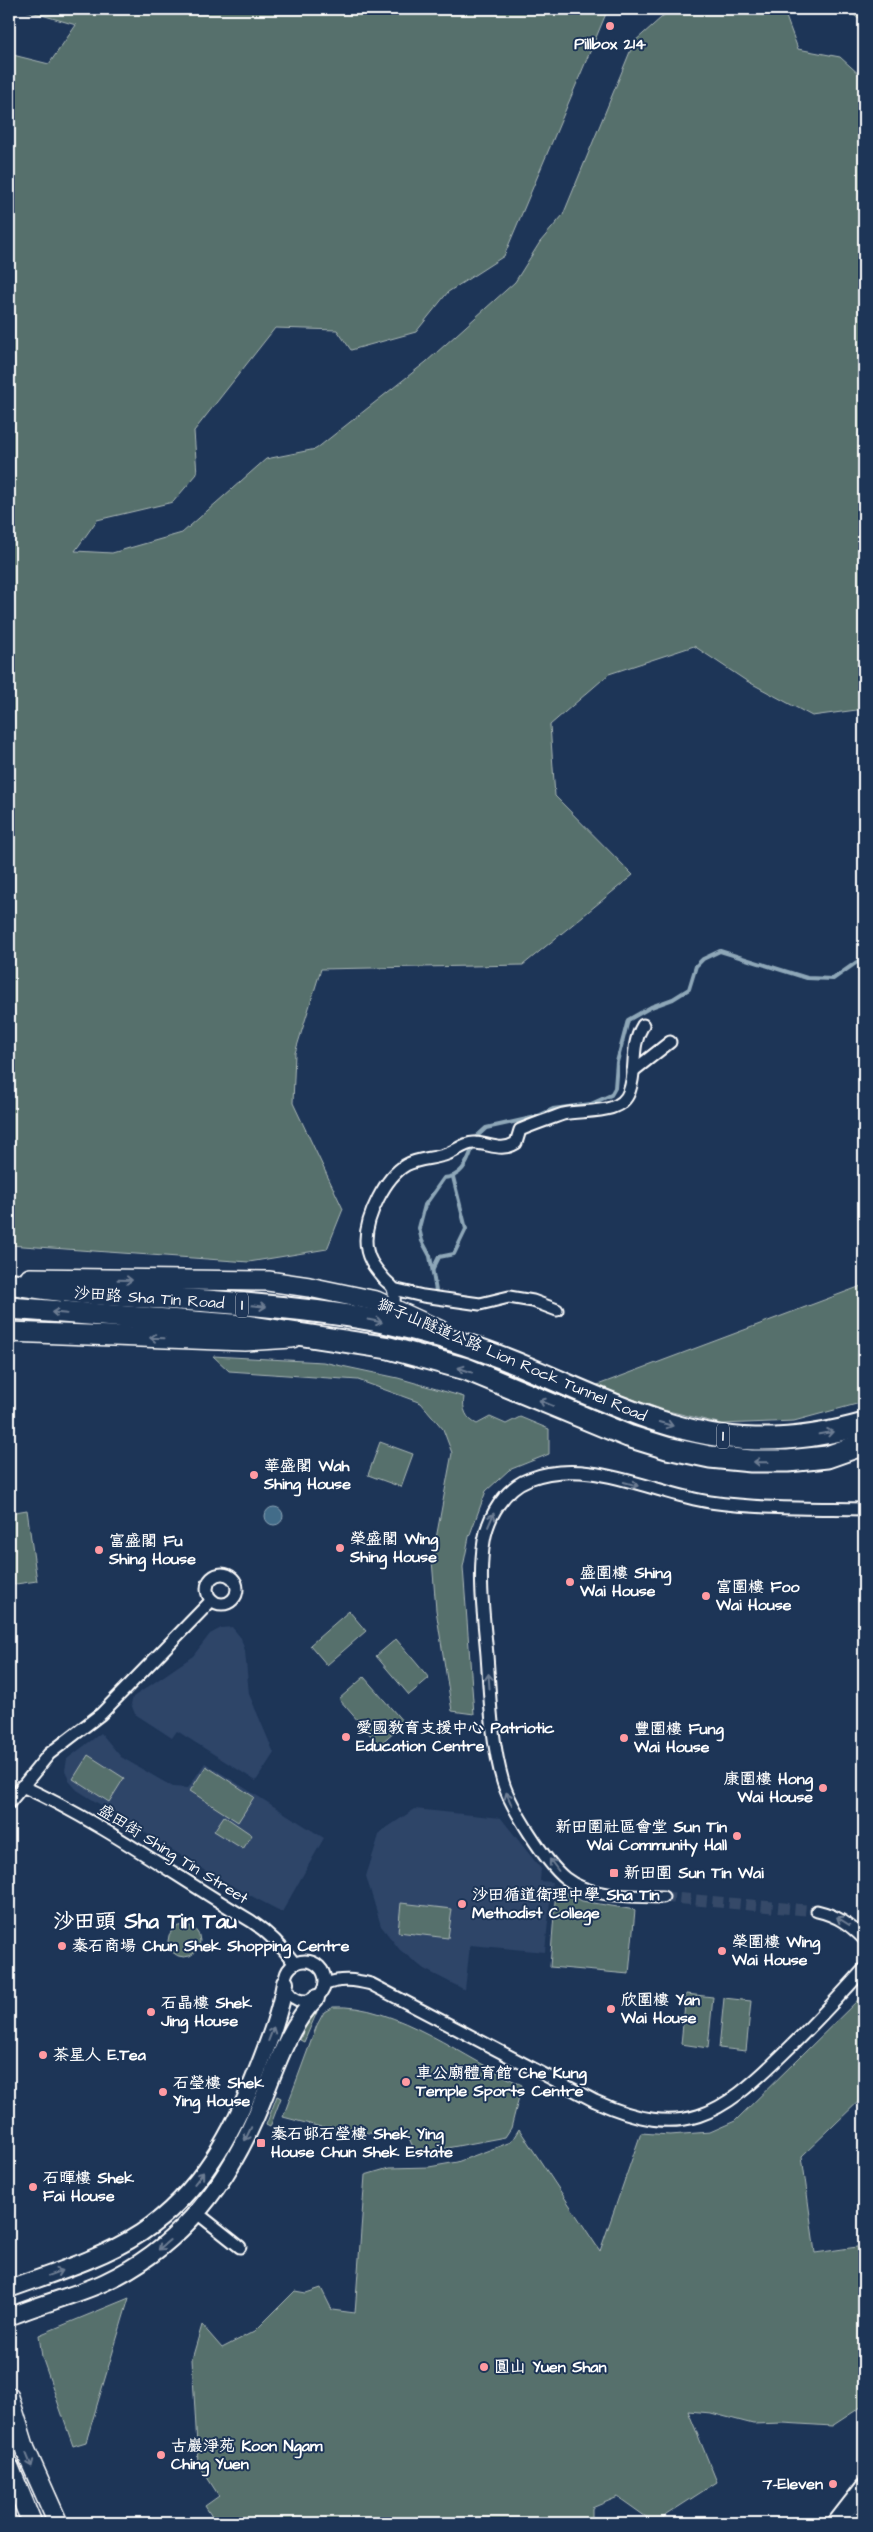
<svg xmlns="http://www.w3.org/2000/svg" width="873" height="2532" viewBox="0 0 873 2532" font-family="'Architects Daughter','LXGW WenKai TC',sans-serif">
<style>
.built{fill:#2d4468}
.green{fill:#566f6c;stroke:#aab7b6}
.water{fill:#426c89;stroke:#8ea7b8}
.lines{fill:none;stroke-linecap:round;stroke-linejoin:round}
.stream{stroke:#8ea7b8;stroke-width:4}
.street-tunnel{stroke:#344968;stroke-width:11;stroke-dasharray:11 5.5;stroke-linecap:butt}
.street-casing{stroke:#fff;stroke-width:15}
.secondary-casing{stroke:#fff;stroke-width:20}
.primary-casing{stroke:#fff;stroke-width:22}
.highway-casing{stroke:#fff;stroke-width:25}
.street{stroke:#1d3557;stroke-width:11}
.secondary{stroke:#1d3557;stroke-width:16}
.primary{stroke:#1d3557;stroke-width:19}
.highway{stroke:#1d3557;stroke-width:21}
.oneway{stroke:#6c7c92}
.poi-dot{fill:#ff9aa2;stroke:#1d3557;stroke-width:2}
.labels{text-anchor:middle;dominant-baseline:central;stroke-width:4;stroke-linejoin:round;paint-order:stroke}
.shield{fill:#1d3557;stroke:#bbc2cd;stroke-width:1}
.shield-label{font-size:15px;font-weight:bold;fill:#fff}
.poi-label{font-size:16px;font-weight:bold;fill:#fff;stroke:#1d3557;text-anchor:start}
.street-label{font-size:16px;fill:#fff;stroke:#1d3557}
.district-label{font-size:21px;font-weight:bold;fill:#fff;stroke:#1d3557}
</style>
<rect width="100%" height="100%" fill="#1d3557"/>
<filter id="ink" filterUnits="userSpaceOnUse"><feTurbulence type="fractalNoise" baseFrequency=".02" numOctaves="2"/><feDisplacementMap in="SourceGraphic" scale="10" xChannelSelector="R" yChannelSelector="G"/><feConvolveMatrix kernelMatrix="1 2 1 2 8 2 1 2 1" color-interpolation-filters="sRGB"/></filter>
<g filter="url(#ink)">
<g class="built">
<polygon points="232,1627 241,1638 245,1651 249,1694 274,1753 256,1781 177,1731 172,1738 135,1714 131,1704 133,1697 193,1656 210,1634 221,1628"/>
<polygon points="101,1733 121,1757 173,1787 188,1788 205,1763 324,1838 282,1912 215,1877 77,1790 69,1781 65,1770 67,1759"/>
<polygon points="415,1809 501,1818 541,1869 540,1881 552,1882 545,1952 470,1945 465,1990 424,1969 400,1950 381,1926 366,1876 380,1832"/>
</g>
<g class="green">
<polygon points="21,9 608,9 504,256 448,292 416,332 351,350 337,330 275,328 194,431 197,474 173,502 97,520 75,551 112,553 182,533 266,459 316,449 426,362 515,282 540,242 563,215 634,42 671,9 774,9 785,14 798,49 840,57 861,76 864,76 864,709 812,716 745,680 694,646 609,674 550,725 555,796 633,875 523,965 321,969 295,1053 293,1103 343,1209 327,1249 249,1262 9,1245 9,54 49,64 76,25"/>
<polygon points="846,9 864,9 864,23"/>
<polygon points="864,1285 864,1402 794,1421 722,1424 664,1410 595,1386"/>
<path d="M213,1356L323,1362L398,1378L464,1397C462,1409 466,1419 477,1424L490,1417L506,1424L520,1417L549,1429V1454L509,1470L486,1491L469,1537L463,1567L474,1714L452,1711L436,1610L432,1560L452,1453L443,1429L421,1403L358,1380L229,1371Z"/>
<polygon points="380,1442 413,1454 401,1487 368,1475"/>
<polygon points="27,1510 37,1581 9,1585 9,1513"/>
<polygon points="349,1611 366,1631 327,1665 310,1645"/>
<polygon points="396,1639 429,1678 409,1695 376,1656"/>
<polygon points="364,1677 404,1723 379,1745 339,1699"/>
<polygon points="88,1755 124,1778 109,1802 73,1779"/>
<polygon points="206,1766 254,1797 238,1822 190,1791"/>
<polygon points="224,1816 252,1835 243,1849 214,1831"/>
<polygon points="556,1888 582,1901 635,1910 629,1974 550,1967"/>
<polygon points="401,1903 452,1909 448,1938 398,1932"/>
<circle cx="184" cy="1941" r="16"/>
<polygon points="686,1994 713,1997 708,2048 681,2044"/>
<polygon points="864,1994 864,2096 802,2156 815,2253 864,2246 864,2405 832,2426 783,2423 753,2424 711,2413 688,2411 717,2482 666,2515 659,2523 645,2523 649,2519 618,2497 592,2508 592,2523 216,2523 205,2506 219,2496 198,2463 192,2359 202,2325 222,2348 255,2331 295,2291 306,2293 321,2288 332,2310 355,2313 365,2175 389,2168 429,2167 457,2162 511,2142 519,2129 600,2251 641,2133 670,2135 710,2132 735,2121"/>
<polygon points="724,1998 751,2001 746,2051 719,2048"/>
<path d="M333,2007C395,2003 467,2060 522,2085L511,2128L505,2137L410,2155L412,2145L409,2138L321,2127L283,2117L317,2025L324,2012Z"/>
<polygon points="317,2012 304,2042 300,2040 306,2024"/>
<polygon points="277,2096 281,2098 270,2127 266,2125"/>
<polygon points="129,2298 86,2442 73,2446 42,2357 39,2335"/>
</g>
<circle class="water" cx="274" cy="1516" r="9"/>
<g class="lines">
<g class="stream">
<polyline points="474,1139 486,1128 536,1117 553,1109 591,1104 611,1095 615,1088 617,1062 628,1020 651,1007 673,999 689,989 696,966 703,959 720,951 807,978 833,979 864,957"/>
<polyline points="433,1269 439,1257 454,1254 466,1229 453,1177"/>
<path d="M436,1291L430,1256L422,1241L419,1228L425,1205L444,1178C461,1177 467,1164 472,1149"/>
</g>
<polyline class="street-tunnel" points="663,1897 817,1911"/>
<defs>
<g id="street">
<polyline points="633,1071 670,1042"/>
<polyline points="393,1289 423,1296 480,1304 509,1297 533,1301 557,1310"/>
<path d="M394,1308C394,1302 395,1293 393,1288C392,1286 387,1282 385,1280C374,1267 366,1258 366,1240C366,1217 385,1177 406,1165C419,1158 434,1159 447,1154C456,1151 466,1142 475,1143C491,1144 501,1152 516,1143L520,1130C534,1124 549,1119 563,1114C583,1109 621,1116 629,1092C638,1068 629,1048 643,1025"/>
<circle cx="222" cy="1589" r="15"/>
<path d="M22,1786C103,1823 175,1876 251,1921C269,1933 282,1946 295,1964"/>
<polyline points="9,1803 49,1754 101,1714 212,1600"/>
<path d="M663,1897C632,1896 590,1898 565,1878C546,1863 510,1806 503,1782C491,1741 490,1697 487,1655C484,1618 478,1578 484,1541C488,1516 505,1488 529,1479C587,1456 652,1493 710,1502C761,1509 813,1508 864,1509"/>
<path d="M817,1911C838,1916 849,1924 864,1939"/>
<circle cx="305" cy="1981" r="20"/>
<path d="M326,1984C341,1978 355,1980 371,1984L595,2101C683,2141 720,2116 783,2054C811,2027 838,1998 864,1969"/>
<polyline points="197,2213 240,2247"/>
</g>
<g id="secondary">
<path d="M9,2289C53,2273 101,2259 141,2233C201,2193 234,2131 259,2066C270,2038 280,2012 285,1983"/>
<path d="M9,2317C40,2304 74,2296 105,2282C176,2249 224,2189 255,2118C273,2078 285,2030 316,1998"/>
<polyline points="836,2523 864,2487"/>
<polyline points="856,2523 864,2513"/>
</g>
<g id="primary">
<polyline points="30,1278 268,1281 309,1287 376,1301 439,1330"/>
<polyline points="9,1332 245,1341 292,1338"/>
<polyline points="9,2397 25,2449 58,2523"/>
<polyline points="9,2467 32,2523"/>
</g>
<g id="highway">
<path d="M9,1283C74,1295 140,1296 207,1301C262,1305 319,1310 373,1320C430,1331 484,1349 537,1372C608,1402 677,1437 755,1439C792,1440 829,1434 864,1424"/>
<polyline points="9,1308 246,1326 389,1348 466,1369 628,1436 667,1448 710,1457 751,1461 788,1461 827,1457 864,1444"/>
</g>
</defs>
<use href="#street" class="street-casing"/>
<use href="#secondary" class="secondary-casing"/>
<use href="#primary" class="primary-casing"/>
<use href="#highway" class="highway-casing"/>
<use href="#street" class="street"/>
<use href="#secondary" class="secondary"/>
<use href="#primary" class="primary"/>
<use href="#highway" class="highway"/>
</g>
<defs><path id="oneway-shaft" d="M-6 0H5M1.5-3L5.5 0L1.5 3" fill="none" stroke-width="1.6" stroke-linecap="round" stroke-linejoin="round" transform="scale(1.25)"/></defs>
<g class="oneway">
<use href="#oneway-shaft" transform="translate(125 1280) rotate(1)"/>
<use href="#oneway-shaft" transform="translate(259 1306) rotate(6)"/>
<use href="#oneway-shaft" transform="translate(59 1313) rotate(-175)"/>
<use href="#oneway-shaft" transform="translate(375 1321) rotate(11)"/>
<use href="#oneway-shaft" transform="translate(157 1338) rotate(-178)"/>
<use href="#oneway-shaft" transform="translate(465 1370) rotate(-161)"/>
<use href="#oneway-shaft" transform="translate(546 1403) rotate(-157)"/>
<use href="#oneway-shaft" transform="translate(666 1424) rotate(16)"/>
<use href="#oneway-shaft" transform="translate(826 1433) rotate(-10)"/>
<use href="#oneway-shaft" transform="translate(761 1462) rotate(-179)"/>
<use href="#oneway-shaft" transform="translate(631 1484) rotate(15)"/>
<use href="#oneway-shaft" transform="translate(491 1520) rotate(-67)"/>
<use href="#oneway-shaft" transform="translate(489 1681) rotate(-94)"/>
<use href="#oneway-shaft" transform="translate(509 1799) rotate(-113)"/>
<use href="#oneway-shaft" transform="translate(554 1865) rotate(-127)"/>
<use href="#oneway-shaft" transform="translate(843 1921) rotate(-148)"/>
<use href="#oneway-shaft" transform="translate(271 2034) rotate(-69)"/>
<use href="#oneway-shaft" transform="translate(248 2134) rotate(115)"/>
<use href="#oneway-shaft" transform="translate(199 2178) rotate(-52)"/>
<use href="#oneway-shaft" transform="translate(164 2245) rotate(139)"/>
<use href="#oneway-shaft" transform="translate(55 2273) rotate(-20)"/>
<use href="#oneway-shaft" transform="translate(29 2460) rotate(68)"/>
</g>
</g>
<g class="poi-dot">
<circle cx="610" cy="26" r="5"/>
<circle cx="254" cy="1475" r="5"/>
<circle cx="340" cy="1548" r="5"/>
<circle cx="99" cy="1550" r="5"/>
<circle cx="570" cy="1582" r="5"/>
<circle cx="706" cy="1596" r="5"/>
<circle cx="346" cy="1737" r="5"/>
<circle cx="624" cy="1738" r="5"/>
<circle cx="823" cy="1788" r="5"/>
<circle cx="737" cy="1836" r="5"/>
<rect x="609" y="1868" width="10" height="10" rx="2.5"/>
<circle cx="462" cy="1904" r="5"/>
<circle cx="62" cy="1946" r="5"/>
<circle cx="722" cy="1951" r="5"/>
<circle cx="611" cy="2009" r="5"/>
<circle cx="151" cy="2012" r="5"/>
<circle cx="43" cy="2055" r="5"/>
<circle cx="406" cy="2082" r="5"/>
<circle cx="163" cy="2092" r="5"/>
<rect x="256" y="2138" width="10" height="10" rx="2.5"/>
<circle cx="33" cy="2187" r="5"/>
<circle cx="484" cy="2367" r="5"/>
<circle cx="161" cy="2455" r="5"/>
<circle cx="833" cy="2484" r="5"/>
</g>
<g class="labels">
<g class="shield">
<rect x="236" y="1292.5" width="12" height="25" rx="4"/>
<rect x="717" y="1423.5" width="12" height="25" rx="4"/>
</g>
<g class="shield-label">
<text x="242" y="1305">1</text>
<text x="723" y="1436">1</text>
</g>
<g class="poi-label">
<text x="610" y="44" text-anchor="middle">Pillbox 214</text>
<text x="264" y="1466">華盛閣 Wah<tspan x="264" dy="18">Shing House</tspan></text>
<text x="350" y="1539">榮盛閣 Wing<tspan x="350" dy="18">Shing House</tspan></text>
<text x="109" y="1541">富盛閣 Fu<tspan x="109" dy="18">Shing House</tspan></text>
<text x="580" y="1573">盛圍樓 Shing<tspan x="580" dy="18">Wai House</tspan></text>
<text x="716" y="1587">富圍樓 Foo<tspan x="716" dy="18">Wai House</tspan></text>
<text x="356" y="1728">愛國教育支援中心 Patriotic<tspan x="356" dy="18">Education Centre</tspan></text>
<text x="634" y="1729">豐圍樓 Fung<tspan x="634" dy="18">Wai House</tspan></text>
<text x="813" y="1779" text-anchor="end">康圍樓 Hong<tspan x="813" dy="18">Wai House</tspan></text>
<text x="727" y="1827" text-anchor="end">新田圍社區會堂 Sun Tin<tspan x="727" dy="18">Wai Community Hall</tspan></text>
<text x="624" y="1873">新田圍 Sun Tin Wai</text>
<text x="472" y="1895">沙田循道衛理中學 Sha Tin<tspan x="472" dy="18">Methodist College</tspan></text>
<text x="732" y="1942">榮圍樓 Wing<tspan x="732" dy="18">Wai House</tspan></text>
<text x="72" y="1946">秦石商場 Chun Shek Shopping Centre</text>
<text x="621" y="2000">欣圍樓 Yan<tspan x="621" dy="18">Wai House</tspan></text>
<text x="161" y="2003">石晶樓 Shek<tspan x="161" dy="18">Jing House</tspan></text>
<text x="53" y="2055">茶星人 E.Tea</text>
<text x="416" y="2073">車公廟體育館 Che Kung<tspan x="416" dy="18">Temple Sports Centre</tspan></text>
<text x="173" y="2083">石瑩樓 Shek<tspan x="173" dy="18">Ying House</tspan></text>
<text x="271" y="2134">秦石邨石瑩樓 Shek Ying<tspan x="271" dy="18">House Chun Shek Estate</tspan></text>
<text x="43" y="2178">石暉樓 Shek<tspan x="43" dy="18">Fai House</tspan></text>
<text x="494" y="2367">圓山 Yuen Shan</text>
<text x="171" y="2446">古巖淨苑 Koon Ngam<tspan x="171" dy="18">Ching Yuen</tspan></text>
<text x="823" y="2484" text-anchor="end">7-Eleven</text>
</g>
<g class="street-label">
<text transform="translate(149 1298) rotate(4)">沙田路 Sha Tin Road</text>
<text transform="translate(512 1360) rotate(23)">獅子山隧道公路 Lion Rock Tunnel Road</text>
<text transform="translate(173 1854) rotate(32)">盛田街 Shing Tin Street</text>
</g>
<g class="district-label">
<text x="145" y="1921">沙田頭 Sha Tin Tau</text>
</g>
</g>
<rect width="873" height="2532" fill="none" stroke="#1d3557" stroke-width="30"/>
<rect x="15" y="15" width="843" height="2502" fill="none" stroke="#fff" stroke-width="2" filter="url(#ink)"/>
</svg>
